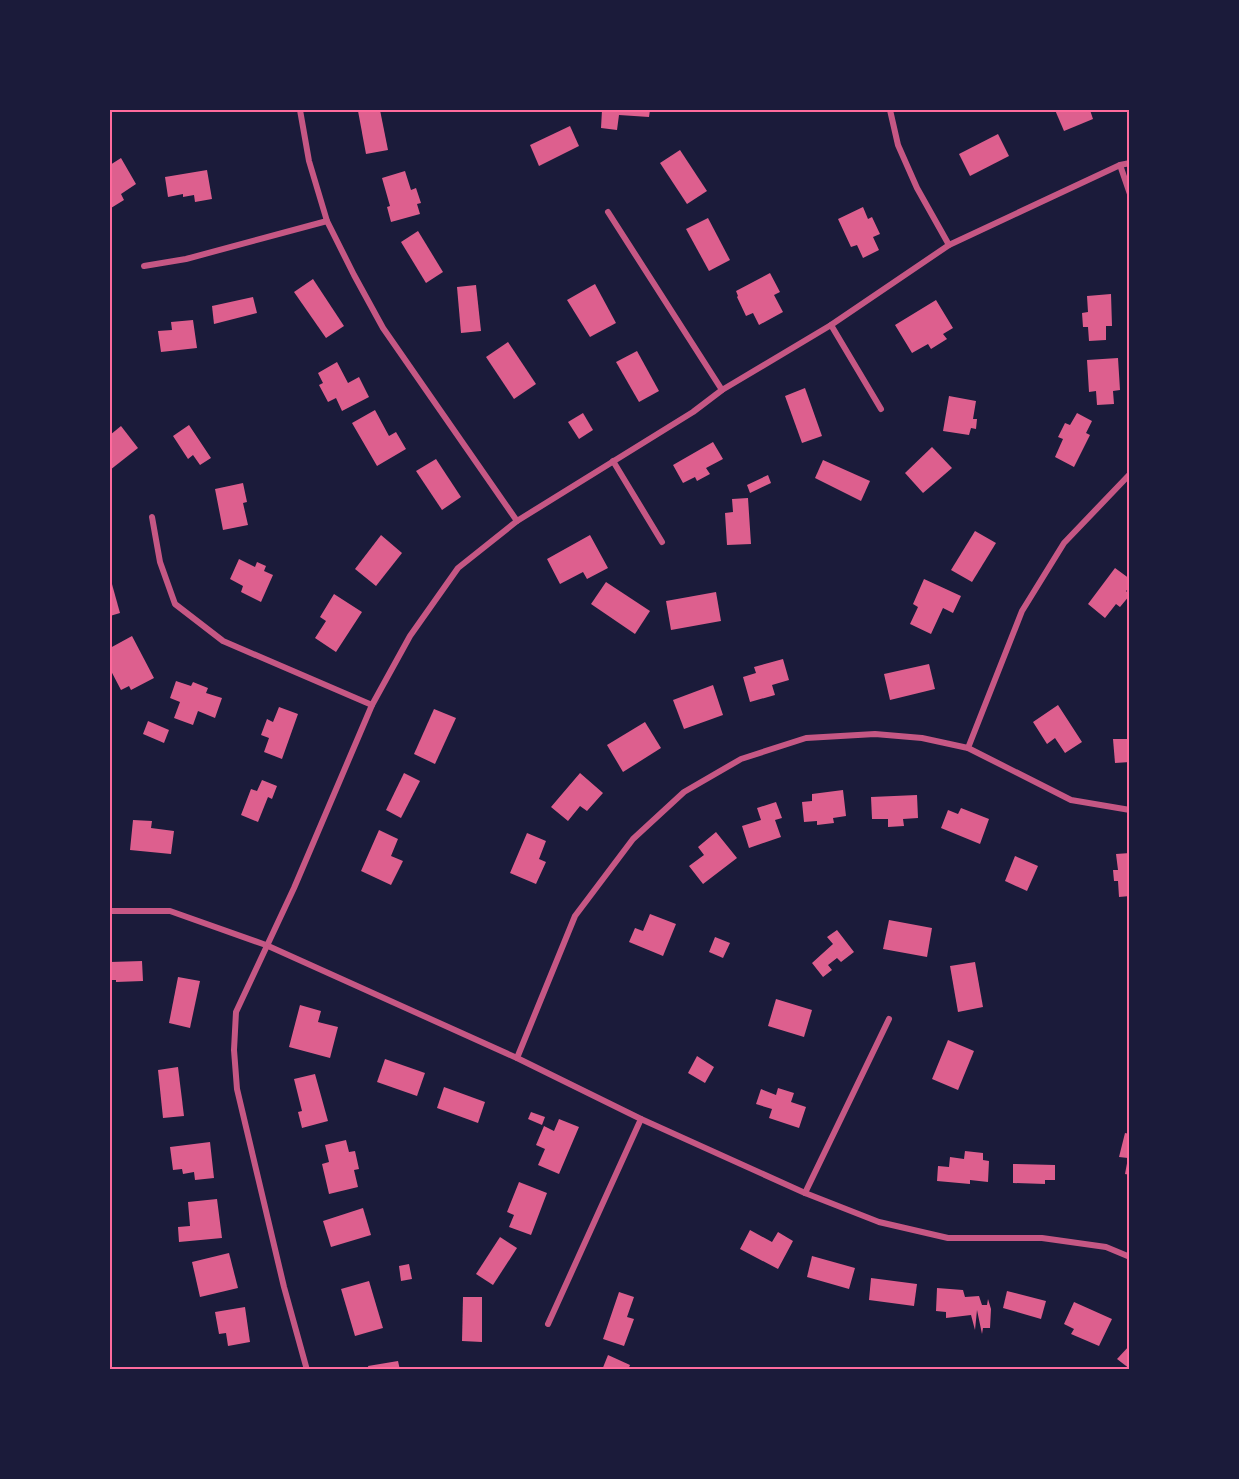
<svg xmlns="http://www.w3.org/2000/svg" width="1239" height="1479" viewBox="0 0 1239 1479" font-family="'Roboto Condensed',sans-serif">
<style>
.building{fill:#dd5f8e}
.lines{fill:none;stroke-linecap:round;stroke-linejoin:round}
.minor{stroke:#c65784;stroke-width:6}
.neatline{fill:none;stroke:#ff6b9d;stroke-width:2}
</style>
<rect width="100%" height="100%" fill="#1b1b3a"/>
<g class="building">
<polygon points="367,110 380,110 388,150 366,154 358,111"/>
<polygon points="602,110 650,110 649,117 619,115 617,130 601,128"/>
<polygon points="1055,110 1090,110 1093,119 1064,131"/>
<polygon points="570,126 579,146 539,166 530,145"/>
<polygon points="998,134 1009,156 970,176 959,154"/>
<polygon points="680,150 707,191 687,204 660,163"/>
<polygon points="121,158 136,184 121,194 124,200 111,208 110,165"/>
<polygon points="207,170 212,199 195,202 194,195 183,197 183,194 168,197 165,177"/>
<polygon points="405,171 411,190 416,188 421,203 417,204 420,214 391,222 387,207 390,206 382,178"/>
<polygon points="863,207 868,219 872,217 880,234 873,237 879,250 863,258 857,245 851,247 838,219"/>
<polygon points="708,218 730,260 709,271 686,229"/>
<polygon points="418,231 443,272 426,283 401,242"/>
<polygon points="770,273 780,292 774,295 783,312 759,325 753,313 746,316 737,297 738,296 736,291"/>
<polygon points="313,279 344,326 326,338 294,292"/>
<polygon points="595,284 616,323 590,337 567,300"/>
<polygon points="476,285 481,331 461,333 457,287"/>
<polygon points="1111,294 1112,326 1106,326 1106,340 1089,341 1088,327 1083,327 1082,313 1088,312 1087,296"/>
<polygon points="253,297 257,313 214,324 212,306"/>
<polygon points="936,300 953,328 943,334 947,339 931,349 928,344 912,353 895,325"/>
<polygon points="193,320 197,348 161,352 158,331 172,330 171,322"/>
<polygon points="508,342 536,384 514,399 486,357"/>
<polygon points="637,351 659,391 639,402 616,362"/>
<polygon points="1118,358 1120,390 1113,391 1114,404 1097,405 1096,391 1089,392 1087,360"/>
<polygon points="337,362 348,383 359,377 369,397 342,411 336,398 328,402 319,385 323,383 318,373"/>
<polygon points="805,388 822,436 802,443 785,396"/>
<polygon points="949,396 976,401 973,419 977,419 976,429 971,428 969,435 943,431"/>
<polygon points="375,410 389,436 396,432 406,449 377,466 352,423"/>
<polygon points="583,413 593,430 579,439 568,422"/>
<polygon points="1077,413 1092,421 1086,433 1090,435 1074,467 1055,457 1063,439 1058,437 1065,423 1070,425"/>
<polygon points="189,425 211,458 200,465 193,455 188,459 173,436"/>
<polygon points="121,426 138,448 110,470 110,435"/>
<polygon points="713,442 723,459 706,468 710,474 697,481 695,477 683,483 673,465"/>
<polygon points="932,447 952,468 923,493 905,473"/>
<polygon points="436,459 461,497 442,510 416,471"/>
<polygon points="823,460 870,481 861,501 815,478"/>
<polygon points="768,475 771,483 750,493 747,485"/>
<polygon points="243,483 247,502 243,503 248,525 223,530 215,489"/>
<polygon points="748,498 751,544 727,545 725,513 733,512 732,499"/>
<polygon points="975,531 996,543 972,582 951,570"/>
<polygon points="381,535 402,553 376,586 355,569"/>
<polygon points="590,535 608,568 587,579 583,572 560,584 547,559"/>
<polygon points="239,559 255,567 257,562 266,566 264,571 273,575 261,602 241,592 243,586 230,579"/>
<polygon points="1115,568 1130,579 1130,587 1126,591 1130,595 1120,607 1116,604 1105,618 1088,604"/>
<polygon points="110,577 120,613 110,616"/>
<polygon points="924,579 961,596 953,613 943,608 931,634 910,624 918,607 913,604"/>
<polygon points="606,582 650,611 635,634 591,604"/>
<polygon points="716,592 721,621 671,630 666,601"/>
<polygon points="334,594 362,612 336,652 315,638 326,621 320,617"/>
<polygon points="132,636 154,678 131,690 129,686 121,690 110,669 110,648"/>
<polygon points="783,659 789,680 772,685 775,695 750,702 743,677 756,673 754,667"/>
<polygon points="929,664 935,689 890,700 884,674"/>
<polygon points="176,681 191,686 193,682 208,688 206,693 222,698 215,718 198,711 193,725 174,718 180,702 170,698"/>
<polygon points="713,685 723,715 684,729 673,700"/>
<polygon points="1058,705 1082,742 1065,753 1055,738 1047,744 1033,722"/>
<polygon points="279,707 298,714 282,759 264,752 269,738 261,735 267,719 273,722"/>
<polygon points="434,709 456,718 435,764 414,754"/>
<polygon points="148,721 169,730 164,743 143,734"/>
<polygon points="645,722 661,748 623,772 607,745"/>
<polygon points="1113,739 1130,739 1130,762 1115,763"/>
<polygon points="404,773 420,781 401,818 386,810"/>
<polygon points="580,773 603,793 587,811 580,806 568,821 551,807"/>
<polygon points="262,780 277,786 272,799 268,797 258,822 241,815 251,789 257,791"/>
<polygon points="843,790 846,816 833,818 834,823 817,825 817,821 804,822 802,802 812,801 812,794"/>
<polygon points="917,795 918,818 903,819 904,826 888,827 888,819 872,819 871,797"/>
<polygon points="776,802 782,818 775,820 781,837 749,848 742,826 761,820 757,808"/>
<polygon points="961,808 989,819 980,844 941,828 948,810 958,814"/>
<polygon points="133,820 152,821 151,828 174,831 171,854 130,850"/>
<polygon points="379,830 398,839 391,856 403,861 391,885 361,871"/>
<polygon points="716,832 737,858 703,884 689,866 704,855 698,847"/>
<polygon points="527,833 546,841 539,859 546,862 536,884 510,873"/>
<polygon points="1130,853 1130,896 1119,897 1118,881 1114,881 1113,870 1118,870 1116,854"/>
<polygon points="1015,856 1038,866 1027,891 1005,881"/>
<polygon points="650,914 676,924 663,956 629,942 635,928 643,931"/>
<polygon points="889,920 932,928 927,957 883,949"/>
<polygon points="837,930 854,952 841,962 837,958 828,965 832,970 823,977 812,963 833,944 827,937"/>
<polygon points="715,937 730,943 723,958 709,952"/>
<polygon points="142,961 143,981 116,982 116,980 110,980 110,962"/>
<polygon points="975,962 983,1007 958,1012 950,966"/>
<polygon points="178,977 200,981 190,1028 169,1023"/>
<polygon points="776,999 812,1010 804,1037 768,1026"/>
<polygon points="300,1005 321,1011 318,1022 338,1027 330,1058 289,1047"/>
<polygon points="948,1040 974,1051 958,1090 932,1079"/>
<polygon points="697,1056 714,1067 705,1083 688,1073"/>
<polygon points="385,1059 425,1073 417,1096 377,1082"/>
<polygon points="178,1067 184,1116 163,1118 158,1070"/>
<polygon points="315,1074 328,1121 302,1128 298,1112 302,1111 294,1079"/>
<polygon points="444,1087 485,1102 478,1123 437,1108"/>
<polygon points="778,1088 794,1093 791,1102 806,1107 799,1128 769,1118 772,1109 756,1104 761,1089 776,1095"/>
<polygon points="531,1112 545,1117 542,1125 528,1119"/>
<polygon points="559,1119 579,1127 559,1174 538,1165 545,1149 536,1145 544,1126 554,1131"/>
<polygon points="1125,1133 1130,1134 1130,1175 1125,1174 1128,1158 1119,1157"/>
<polygon points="346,1140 349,1152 355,1151 359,1169 354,1170 358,1187 329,1194 322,1164 329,1162 325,1145"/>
<polygon points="210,1142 214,1178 195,1180 194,1172 183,1174 182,1169 173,1170 170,1147"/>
<polygon points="965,1151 983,1153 983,1160 989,1161 988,1182 970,1180 970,1184 937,1181 938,1166 949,1167 950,1157 964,1159"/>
<polygon points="1013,1164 1055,1165 1055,1180 1045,1180 1045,1184 1013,1183"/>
<polygon points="519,1182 547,1193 531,1235 509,1227 514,1215 507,1212"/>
<polygon points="217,1199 222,1238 179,1242 178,1227 190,1226 188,1202"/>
<polygon points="363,1208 371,1235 331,1247 323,1221"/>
<polygon points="750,1230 772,1242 778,1232 793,1241 778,1269 740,1249"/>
<polygon points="500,1237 517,1248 493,1285 476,1274"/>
<polygon points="229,1253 238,1288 200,1297 192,1262"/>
<polygon points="812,1256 855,1268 849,1289 807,1277"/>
<polygon points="409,1264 412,1279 401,1281 399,1266"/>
<polygon points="871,1278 917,1284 914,1306 869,1300"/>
<polygon points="369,1281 383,1328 355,1336 341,1289"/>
<polygon points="937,1288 963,1290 965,1297 979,1296 982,1305 987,1305 988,1299 991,1309 990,1328 983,1328 982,1334 977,1310 975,1330 971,1315 946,1318 946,1312 936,1311"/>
<polygon points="1007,1291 1046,1301 1041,1319 1003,1308"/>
<polygon points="619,1292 634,1297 627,1317 634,1319 624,1346 603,1339"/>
<polygon points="463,1297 482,1297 482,1342 462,1341"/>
<polygon points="1074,1302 1112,1319 1099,1346 1071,1334 1074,1329 1064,1324"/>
<polygon points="245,1307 250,1342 228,1346 226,1333 219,1334 215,1312"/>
<polygon points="1130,1345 1130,1369 1117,1359"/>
<polygon points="608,1355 630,1365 628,1370 602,1370"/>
<polygon points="398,1361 400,1370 369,1370 368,1366"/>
</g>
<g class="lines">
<g class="minor">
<polyline points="300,110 309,161 327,221 354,275 383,328 517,521"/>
<polyline points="890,110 898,145 917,188 949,245"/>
<polyline points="1120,165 1130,194"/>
<polyline points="608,212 722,390"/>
<polyline points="144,266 186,259 327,221"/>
<polyline points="831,325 881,409"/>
<polyline points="613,461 662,542"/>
<polyline points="152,517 160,562 175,604 223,641 372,705"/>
<polyline points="968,748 1022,611 1064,543 1130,474"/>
<polyline points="110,911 170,911 266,945 517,1058 641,1119 805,1193 879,1222 948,1238 1042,1238 1106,1247 1130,1257"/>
<polyline points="517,1058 575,916 633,839 684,792 741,759 806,738 875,734 922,738 968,748 1071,800 1130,810"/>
<polyline points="805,1193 889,1019"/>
<polyline points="548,1324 641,1119"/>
<polyline points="307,1370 284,1287 237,1089 234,1050 236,1012 294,888 372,705 410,636 458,568 517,521 693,412 722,390 831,325 949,245 1120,165 1130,163"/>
</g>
</g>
<rect width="1239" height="1479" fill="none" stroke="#1b1b3a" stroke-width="222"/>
<rect x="111" y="111" width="1017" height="1257" class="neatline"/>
</svg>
